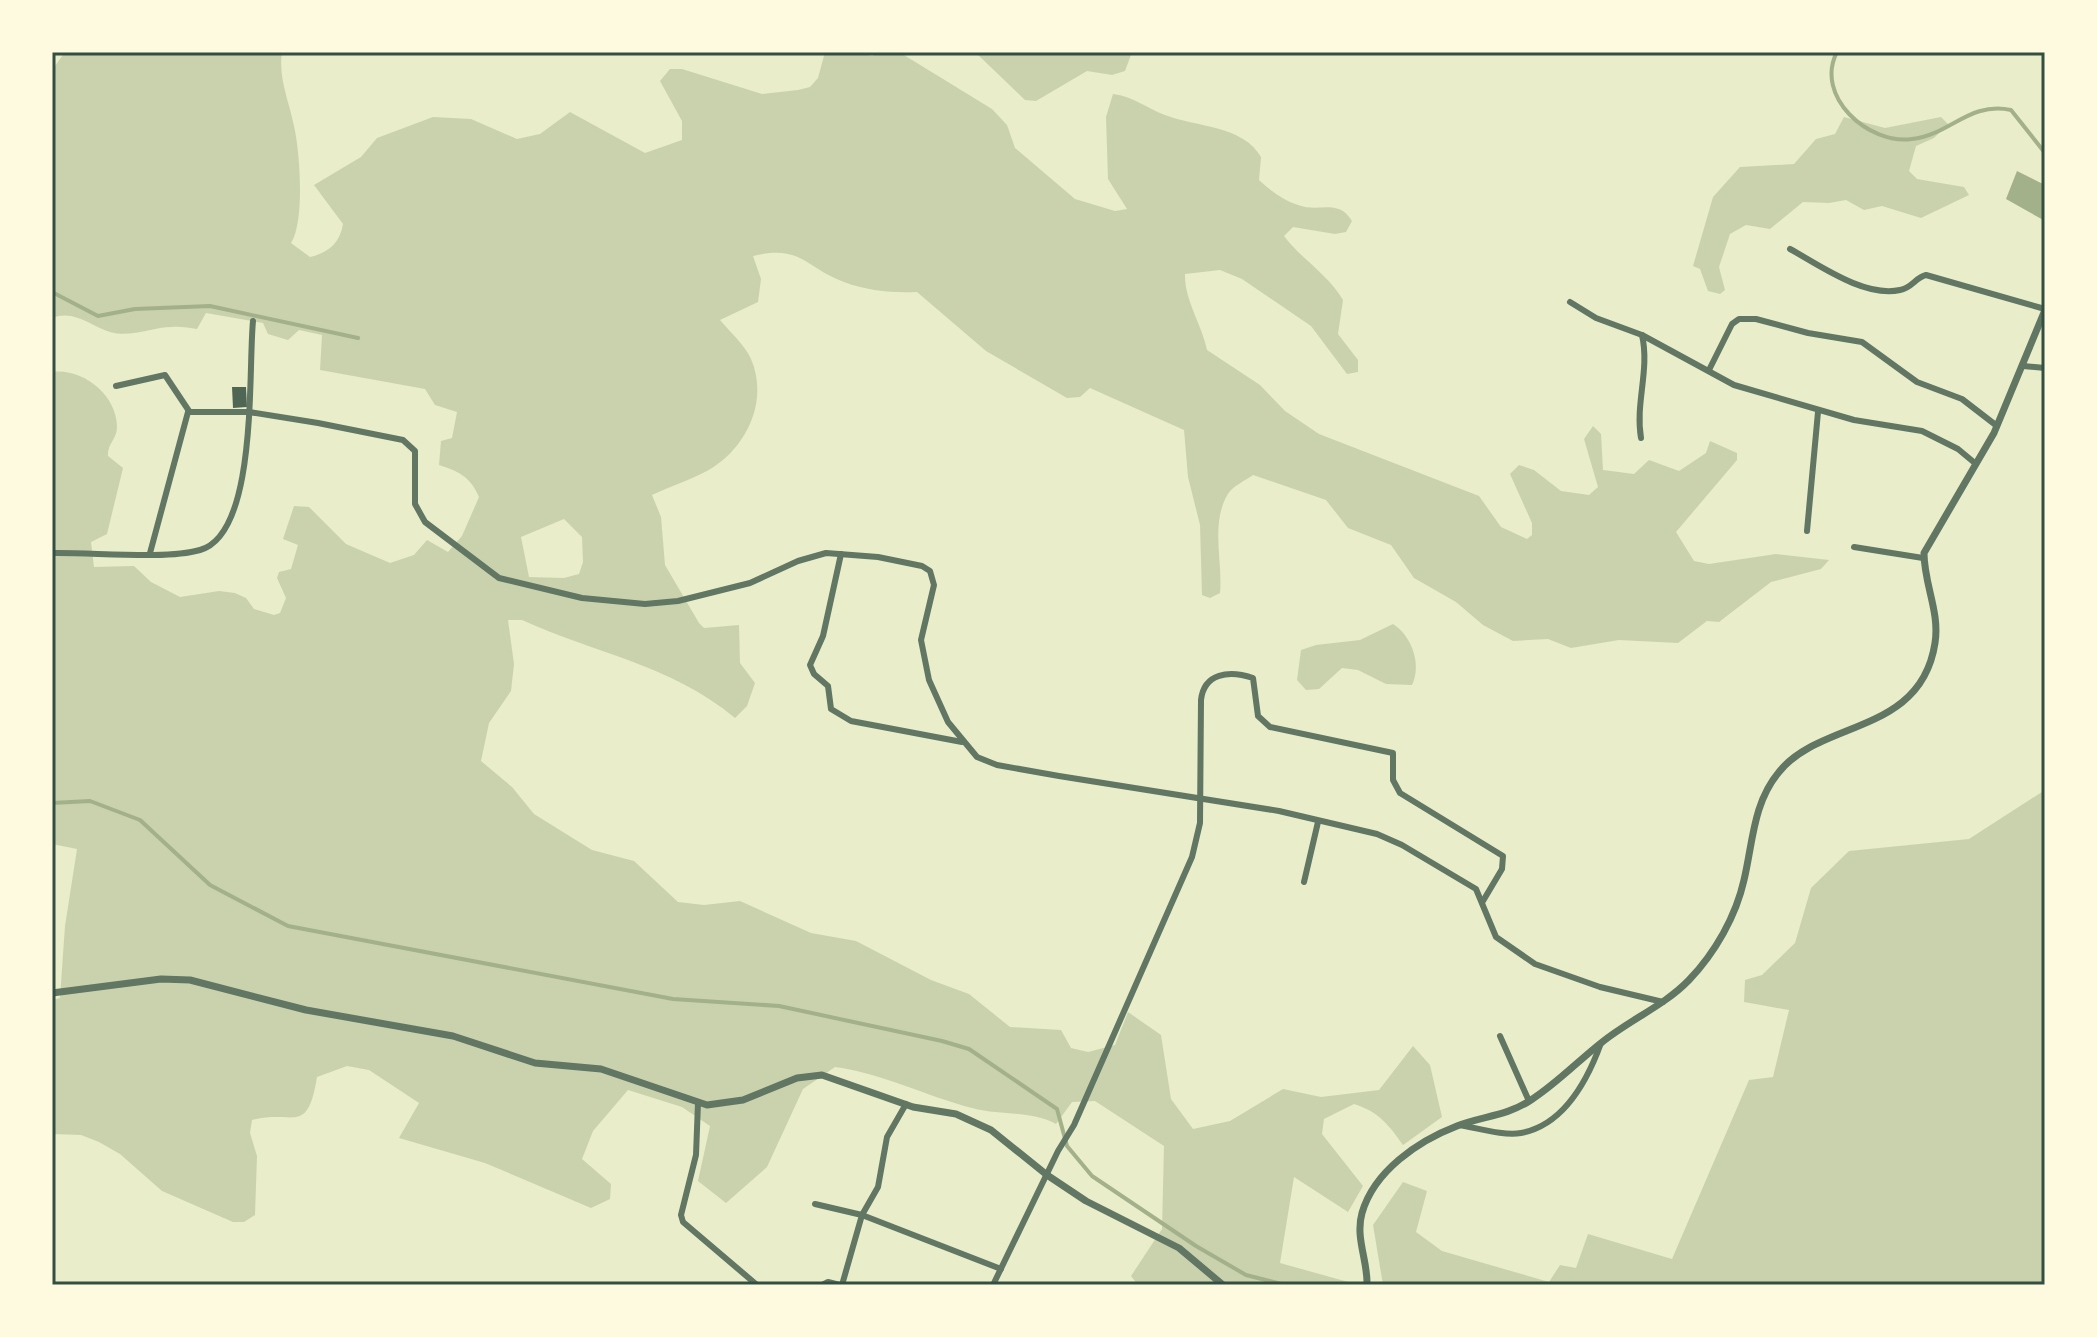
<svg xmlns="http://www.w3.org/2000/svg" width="2097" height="1337" viewBox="0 0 2097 1337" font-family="Figtree,sans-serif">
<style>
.green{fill:#cad2ad;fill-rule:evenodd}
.water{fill:#a3b18a}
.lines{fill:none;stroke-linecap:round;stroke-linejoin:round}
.stream{stroke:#a3b18a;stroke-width:4}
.building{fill:#4f6655}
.minor{stroke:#617663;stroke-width:6}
.tertiary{stroke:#617663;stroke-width:7}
.neatline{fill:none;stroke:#344e41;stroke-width:3}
</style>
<rect width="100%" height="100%" fill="#e9edc9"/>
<g class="green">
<path d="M65,52H282C278,78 289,101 294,126C300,152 305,221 291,243L310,257C328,253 340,243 343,224L314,185L361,157L377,138L433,117L471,119L517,139L540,134L570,112L645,153L682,140V121L660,81L670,69H682L762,94L798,90L810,87L818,78L825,52H855L872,56L881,52H899L992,109L1007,125L1015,148L1075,199L1115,211L1127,209L1108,179L1106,117L1113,94C1133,96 1146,108 1165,115C1195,127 1243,125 1261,157L1259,180C1271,191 1283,200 1298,205C1319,213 1338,198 1352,221L1346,232L1335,234L1293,227L1284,236C1301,259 1328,274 1343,300L1338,334L1358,360V372L1347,374L1311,326L1242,279L1220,270L1185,274C1184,299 1202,325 1207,350L1260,385L1285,411L1319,434L1479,496L1501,527L1527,539L1532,535V523L1510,474L1519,465L1534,470L1561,491L1589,495L1598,487L1584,439L1593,426L1601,434L1603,470L1634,474L1649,460L1679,471L1706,453L1710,441L1737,453V460L1676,532L1694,561L1709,564L1776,554L1829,560L1821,569L1771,582L1719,622L1707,621L1678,643L1619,640L1571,648L1548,639L1513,641L1483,625L1456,602L1414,578L1391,545L1348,528L1326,500L1253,475C1246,480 1233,486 1228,494C1210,523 1223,562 1220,593L1210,598L1202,595L1200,525L1188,477L1184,430L1090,388L1080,397L1067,398L986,351L917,292C892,293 868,291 844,282C804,267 801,244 753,256L761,279L758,302L720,320C730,332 745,345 751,359C770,403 744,453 703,473C687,481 669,487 652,495L661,517L665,565L699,623L704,628L739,625L740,663L755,683L747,706L735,718C670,664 596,654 522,620H508L514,664L511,691L489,723L481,761L512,787L534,814L592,850L634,861L678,902L704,905L740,901L811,933L856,941L931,980L969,994L1010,1027L1061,1030L1071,1048L1088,1052L1115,1045L1128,1012L1161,1035L1171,1099L1193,1129L1230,1121L1283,1089L1321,1097L1379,1090L1413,1046L1430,1065L1442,1117L1403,1145C1388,1124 1379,1112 1354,1104L1324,1119L1322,1134L1363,1186L1348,1212L1294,1177L1280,1263L1359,1285H1138L1131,1276L1162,1229L1164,1146L1095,1101L1072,1102L1056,1124C1029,1110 1001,1116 972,1108C926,1096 881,1073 835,1067L803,1089L767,1167L726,1203L698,1181L710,1126L682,1107L628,1090L593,1131L582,1159L611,1184L610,1199L591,1208L485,1163L399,1138L419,1103L369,1070L347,1066L317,1077C307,1137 294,1109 252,1120L250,1133L257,1156L255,1215L244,1222H233L162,1191L120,1154L99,1142L81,1135L52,1134V1000L60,998L65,926L77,849L52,844V372C83,368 117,395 117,427C117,439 107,444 108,456L123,468L107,534L91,542L94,567L134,566L151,582L180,597L219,591L235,593L246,598L254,609L274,615L280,613L286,598L277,578L279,572L291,569L298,545L283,539L294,506L309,507L346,544L390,563L414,555L427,540L448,552L462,536L479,497C471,477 458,471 439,465L441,441L452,438L457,412L435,405L425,389L320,370L322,335L299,330L288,340L268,334L263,323L206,313L197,329C189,328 180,326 172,327C152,327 131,338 110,332C91,326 74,309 52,318V70ZM564,519L582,537L583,562L579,574L564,578L529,577L521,537Z"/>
<polygon points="975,52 1132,52 1125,71 1112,75 1087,71 1036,101 1025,100"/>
<polygon points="1844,117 1885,128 1941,117 1948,124 1934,138 1916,146 1909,171 1917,179 1964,187 1969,195 1921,218 1882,206 1864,210 1846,200 1829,203 1803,202 1770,229 1746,225 1730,234 1719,267 1725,290 1720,294 1708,291 1700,269 1693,266 1713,197 1740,167 1794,164 1816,139 1835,134"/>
<path d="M1393,624C1412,636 1422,665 1412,685L1386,684L1358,670L1342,668L1319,689L1306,690L1297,680L1301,650L1316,645L1360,640Z"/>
<polygon points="2045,790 2045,1285 1383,1285 1373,1225 1403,1182 1427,1191 1416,1232 1442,1251 1549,1282 1560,1265 1576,1268 1588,1234 1672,1259 1749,1080 1773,1077 1789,1010 1744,1002 1745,980 1762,975 1795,943 1811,888 1849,851 1969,839"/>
</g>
<polygon class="water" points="2017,171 2045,185 2045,221 2006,199"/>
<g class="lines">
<g class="stream">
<path d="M1837,52C1814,96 1868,145 1912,139C1950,135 1969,101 2011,110L2045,153"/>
<polyline points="52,292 98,316 135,309 210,306 358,338"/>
<polyline points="52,803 90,801 140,820 210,885 288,926 673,999 779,1006 942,1041 969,1049 1057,1109 1067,1146 1092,1176 1196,1246 1246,1275 1285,1285"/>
</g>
</g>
<polygon class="building" points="232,387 246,387 247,407 233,408"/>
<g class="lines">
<g class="minor">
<path d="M1790,249C1819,265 1865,298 1900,290C1912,288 1916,277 1926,275L2045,309"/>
<polyline points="1570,302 1596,318 1642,335 1734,385 1854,420 1922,431 1958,449 1976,464"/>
<polyline points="2023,366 2045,368"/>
<polyline points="1709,370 1732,324 1739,319 1756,319 1808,333 1862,342 1917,382 1962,399 1997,426"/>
<polyline points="116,386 165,375 189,411"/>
<path d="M1641,438C1635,403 1650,370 1642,335"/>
<polyline points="1807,531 1818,412"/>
<polyline points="1854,547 1923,558"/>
<path d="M52,553C92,552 165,560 200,550C258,534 248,371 253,321"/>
<polyline points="150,553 188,412 249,412 318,423 403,440 415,451 415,504 425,522 499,578 582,598 645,604 678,601 750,583 798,561 826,553 878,557 922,566 930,571 934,585 921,640 929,680 948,722 977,757 997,765 1059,776 1279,811 1377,834 1402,845 1476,889 1496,937 1535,964 1600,987 1663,1002"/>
<polyline points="841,554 823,636 810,665 814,674 828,686 831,709 851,721 962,742"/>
<polyline points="1304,882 1318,822"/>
<polyline points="1500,1036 1529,1101"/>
<polyline points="698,1103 696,1155 681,1215 683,1222 757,1285"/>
<path d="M1459,1125C1478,1128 1503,1136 1521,1133C1564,1125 1588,1079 1601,1043"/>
<polyline points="815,1204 862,1215 1001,1269"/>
<polyline points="822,1285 828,1282 840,1285"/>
<polyline points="842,1285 862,1215 878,1187 887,1137 906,1104"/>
<path d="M993,1285L1058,1151L1074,1125L1192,857L1200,823L1201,700C1204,673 1229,670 1253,678L1258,716L1270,727L1393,753V780L1400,793L1503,856L1502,869L1483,901"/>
</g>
<g class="tertiary">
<polyline points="52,993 161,979 190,980 306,1010 453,1036 535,1063 601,1069 707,1105 743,1100 797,1078 822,1075 913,1107 956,1114 991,1130 1047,1175 1086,1201 1179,1248 1223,1285"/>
<path d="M1367,1285C1368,1261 1355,1238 1362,1213C1374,1171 1418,1141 1457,1126C1483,1116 1507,1116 1531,1100C1556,1084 1577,1062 1601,1043C1629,1020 1664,1006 1689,980C1715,953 1736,916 1744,880C1753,842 1753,803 1779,772C1820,720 1921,735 1935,643C1940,612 1924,584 1924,553L1994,433L2045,310"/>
</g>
</g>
<rect width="2097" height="1337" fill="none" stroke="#fefae0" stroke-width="108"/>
<rect x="54" y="54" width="1989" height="1229" class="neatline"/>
</svg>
